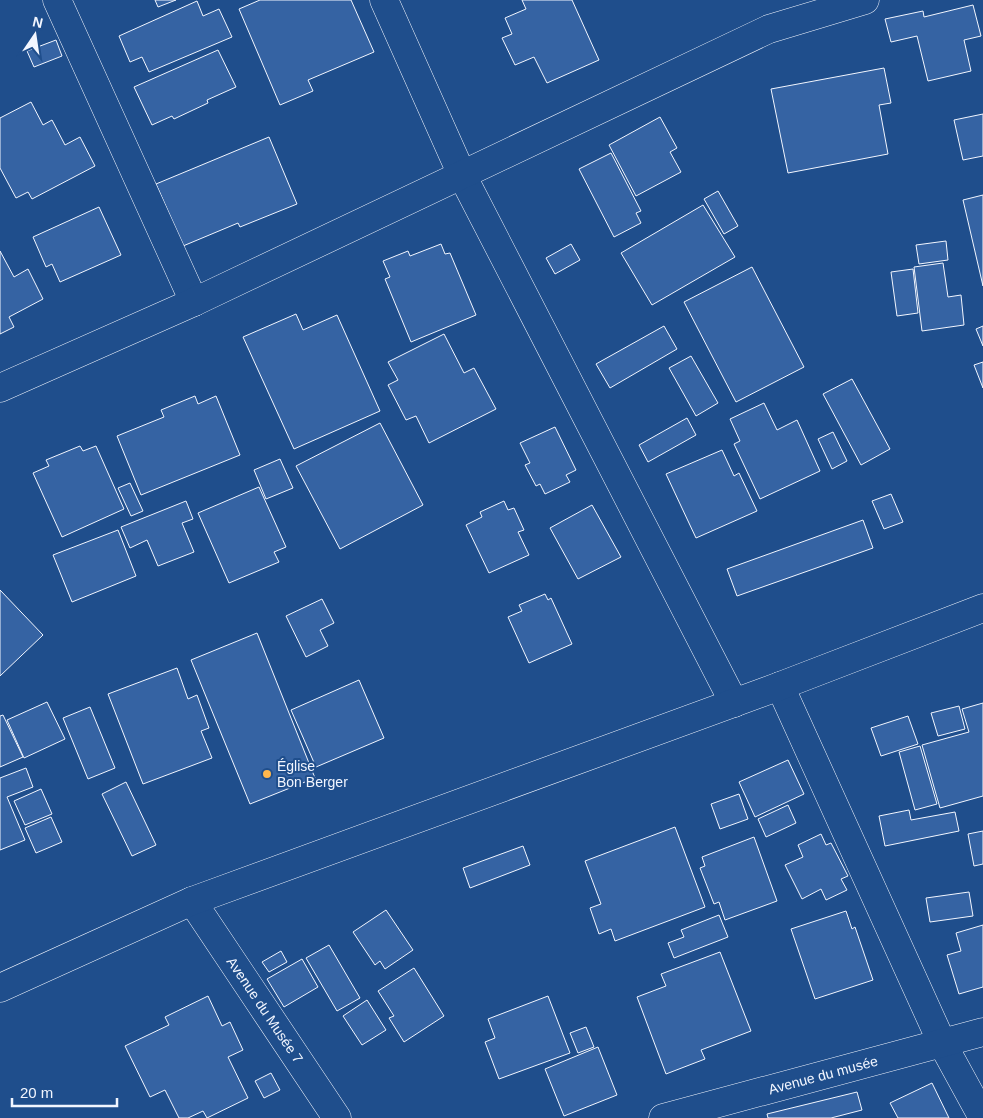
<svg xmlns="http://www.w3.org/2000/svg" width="983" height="1118" viewBox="0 0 983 1118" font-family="Arial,sans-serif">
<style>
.building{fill:#3563a3;stroke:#f2f6ff}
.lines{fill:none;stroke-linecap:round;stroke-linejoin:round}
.minor-casing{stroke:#f2f6ff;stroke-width:29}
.minor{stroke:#1f4e8c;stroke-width:28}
.poi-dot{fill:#ffb74d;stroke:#1f4e8c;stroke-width:2}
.labels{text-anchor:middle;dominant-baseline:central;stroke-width:4;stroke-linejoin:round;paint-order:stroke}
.poi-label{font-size:14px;fill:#f2f6ff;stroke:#1f4e8c;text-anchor:start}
.street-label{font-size:14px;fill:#f2f6ff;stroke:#1f4e8c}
</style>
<rect width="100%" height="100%" fill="#1f4e8c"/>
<g class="building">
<polygon points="155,0 176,0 158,7"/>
<polygon points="260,0 351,0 374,52 308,80 313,91 280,105 239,9"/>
<polygon points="522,0 572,0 599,60 547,83 534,57 515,65 502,38 512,34 505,18 526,9"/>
<polygon points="197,1 203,16 219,9 232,37 149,72 142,57 130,62 119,36"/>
<polygon points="973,5 981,36 964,40 971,71 928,81 917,36 891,42 885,19 923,11 924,17"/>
<polygon points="56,40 62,56 34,67 27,51"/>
<polygon points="218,50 236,87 207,100 208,103 174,119 172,116 152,125 134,87"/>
<polygon points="884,68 891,103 879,105 888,154 788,173 771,89"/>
<polygon points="31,102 43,125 52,120 65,145 80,137 95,166 32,199 28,192 16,198 0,168 0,118"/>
<polygon points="983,114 983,156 963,160 954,120"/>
<polygon points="660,117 677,148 670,152 681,172 636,196 609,145"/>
<polygon points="269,137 297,204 240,227 238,223 183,246 156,184"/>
<polygon points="611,153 641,211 636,213 641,223 614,237 579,169"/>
<polygon points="718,191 738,226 724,234 704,199"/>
<polygon points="983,195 983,286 963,200"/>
<polygon points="703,205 735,257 652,305 621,253"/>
<polygon points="99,207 121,255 60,282 52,264 46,267 33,237"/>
<polygon points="946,241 948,260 919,264 916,245"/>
<polygon points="441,244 445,254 450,253 476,315 411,342 385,279 390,277 383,261 408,251 410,256"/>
<polygon points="571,244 580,260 555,274 546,258"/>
<polygon points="0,251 14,277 28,269 43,299 9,317 14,327 0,334"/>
<polygon points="943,263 948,297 961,295 964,325 922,331 914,267"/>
<polygon points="752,267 804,367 736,402 684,302"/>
<polygon points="913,269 918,313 897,316 891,272"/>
<polygon points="296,314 303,330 337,315 380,411 294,449 243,337"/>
<polygon points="664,326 677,349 610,388 596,364"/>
<polygon points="983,326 983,346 976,329"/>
<polygon points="444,334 464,373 474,368 496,409 429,443 416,416 406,420 388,385 398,380 388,362"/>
<polygon points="691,356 718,403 696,416 669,368"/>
<polygon points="983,362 983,388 974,365"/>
<polygon points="852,379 890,449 861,465 823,394"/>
<polygon points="195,396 198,404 216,396 240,455 141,495 117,436 164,417 161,410"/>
<polygon points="764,403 777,430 797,420 820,471 760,499 734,444 740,441 730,419"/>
<polygon points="687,418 696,435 648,462 639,445"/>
<polygon points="380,423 423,505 340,549 296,466"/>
<polygon points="555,427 576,470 566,475 570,482 545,494 540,484 536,486 525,465 530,463 520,443"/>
<polygon points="833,432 847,461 832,469 818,439"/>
<polygon points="80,446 83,451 96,446 124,509 62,537 33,473 49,466 46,460"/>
<polygon points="722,450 734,476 739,473 757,511 696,538 666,474"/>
<polygon points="280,459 293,488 266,499 254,470"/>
<polygon points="130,483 143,511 131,516 118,488"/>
<polygon points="259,487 286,547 274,552 279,562 229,583 198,513"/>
<polygon points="891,494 903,522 884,529 872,501"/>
<polygon points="186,501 193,519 182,523 194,552 158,566 147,540 130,548 121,527"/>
<polygon points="504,501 508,510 514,508 524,530 518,532 529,555 489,573 466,525 482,517 480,512"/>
<polygon points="592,505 621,557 578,579 550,528"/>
<polygon points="863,520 873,548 737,596 727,569"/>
<polygon points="118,530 136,576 72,602 53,555"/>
<polygon points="0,590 43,635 0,676"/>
<polygon points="545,594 548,600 551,598 572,644 529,663 508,617 522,611 519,605"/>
<polygon points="322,599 334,623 320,630 328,646 306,657 286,616"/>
<polygon points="257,633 315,778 250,804 191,660"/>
<polygon points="177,668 188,699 197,695 209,728 201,731 212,758 143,784 108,694"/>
<polygon points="359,680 384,738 316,767 291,710"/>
<polygon points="47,702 65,739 24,758 7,720"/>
<polygon points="983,703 983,796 940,808 922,745 969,732 962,709"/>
<polygon points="959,706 965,729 938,736 931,713"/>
<polygon points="90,707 115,768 88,779 63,718"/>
<polygon points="3,715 23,757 0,767 0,716"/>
<polygon points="908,716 918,744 881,756 871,728"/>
<polygon points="920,746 937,804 915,810 899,752"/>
<polygon points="788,760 804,794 755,817 739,782"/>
<polygon points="26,768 33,787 7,797 25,840 0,850 0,778"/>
<polygon points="126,782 156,845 132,856 102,794"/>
<polygon points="41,789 52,814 25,825 14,801"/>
<polygon points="739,794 748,819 720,829 711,804"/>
<polygon points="788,805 796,823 766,837 758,819"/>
<polygon points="909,810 911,820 955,812 959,831 885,846 879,816"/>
<polygon points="51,817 62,842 36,853 25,828"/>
<polygon points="675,827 705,907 615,941 611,929 599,934 590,908 601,904 585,861"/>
<polygon points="983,831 983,864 974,866 968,834"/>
<polygon points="821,834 826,845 831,843 848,876 841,879 847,890 826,900 821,889 802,899 785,865 803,857 798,845"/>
<polygon points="754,837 777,901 725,920 719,902 714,904 700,868 705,866 702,857"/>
<polygon points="523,846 530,865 470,888 463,868"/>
<polygon points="969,892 973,916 930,922 926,898"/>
<polygon points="386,910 413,950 385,969 380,961 375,965 353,932"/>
<polygon points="846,911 852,929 855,927 873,980 815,999 791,929"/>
<polygon points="719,915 728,937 674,958 668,943 684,937 681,930"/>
<polygon points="983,925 983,987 959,994 947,955 961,951 956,933"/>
<polygon points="329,945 360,998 337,1011 306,958"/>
<polygon points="281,951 287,962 269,972 262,962"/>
<polygon points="720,952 751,1031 701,1050 705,1059 666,1074 637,997 666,986 661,974"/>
<polygon points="302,959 318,987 284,1007 267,979"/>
<polygon points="414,968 444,1016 404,1042 389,1018 394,1016 378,991"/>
<polygon points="208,996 222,1026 230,1022 243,1050 228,1057 248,1098 207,1118 203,1111 188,1118 179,1118 165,1090 150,1097 125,1046 169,1025 165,1017"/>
<polygon points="548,996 570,1053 499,1079 485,1042 495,1038 488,1019"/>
<polygon points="367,1000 386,1030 362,1045 343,1016"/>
<polygon points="586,1027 594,1047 578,1053 570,1033"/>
<polygon points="598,1047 617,1095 564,1116 545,1069"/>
<polygon points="271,1073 280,1090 264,1098 255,1081"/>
<polygon points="932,1083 949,1118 898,1118 890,1103"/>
<polygon points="857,1092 862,1110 831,1118 768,1118 767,1114"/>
</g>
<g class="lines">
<defs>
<g id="minor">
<polyline points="57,0 194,302"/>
<polyline points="384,0 462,175 734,703"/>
<polyline points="0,388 194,302 769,29 865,0"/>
<polyline points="780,686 942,1043 983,1118"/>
<polyline points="192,901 337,1118"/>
<polyline points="0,988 192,901 780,686 983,608"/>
<polyline points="663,1118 983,1032"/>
</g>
</defs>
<use href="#minor" class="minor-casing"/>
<use href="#minor" class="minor"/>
</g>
<circle class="poi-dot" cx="267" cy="774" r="5"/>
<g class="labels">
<g class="poi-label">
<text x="277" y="766">Église<tspan x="277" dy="16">Bon Berger</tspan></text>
</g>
<g class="street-label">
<text transform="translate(265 1010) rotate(56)">Avenue du Musée 7</text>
<text transform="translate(823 1075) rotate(-15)">Avenue du musée</text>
</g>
</g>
<g transform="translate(35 35) rotate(13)" stroke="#1f4e8c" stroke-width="4" paint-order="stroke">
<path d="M0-4L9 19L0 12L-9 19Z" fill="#f2f6ff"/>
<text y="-8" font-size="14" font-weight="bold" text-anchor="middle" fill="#f2f6ff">N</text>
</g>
<path d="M12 1098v8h105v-8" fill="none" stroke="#f2f6ff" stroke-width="2.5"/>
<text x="20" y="1098" font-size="15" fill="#f2f6ff" stroke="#1f4e8c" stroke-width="4" paint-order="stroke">20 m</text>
</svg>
